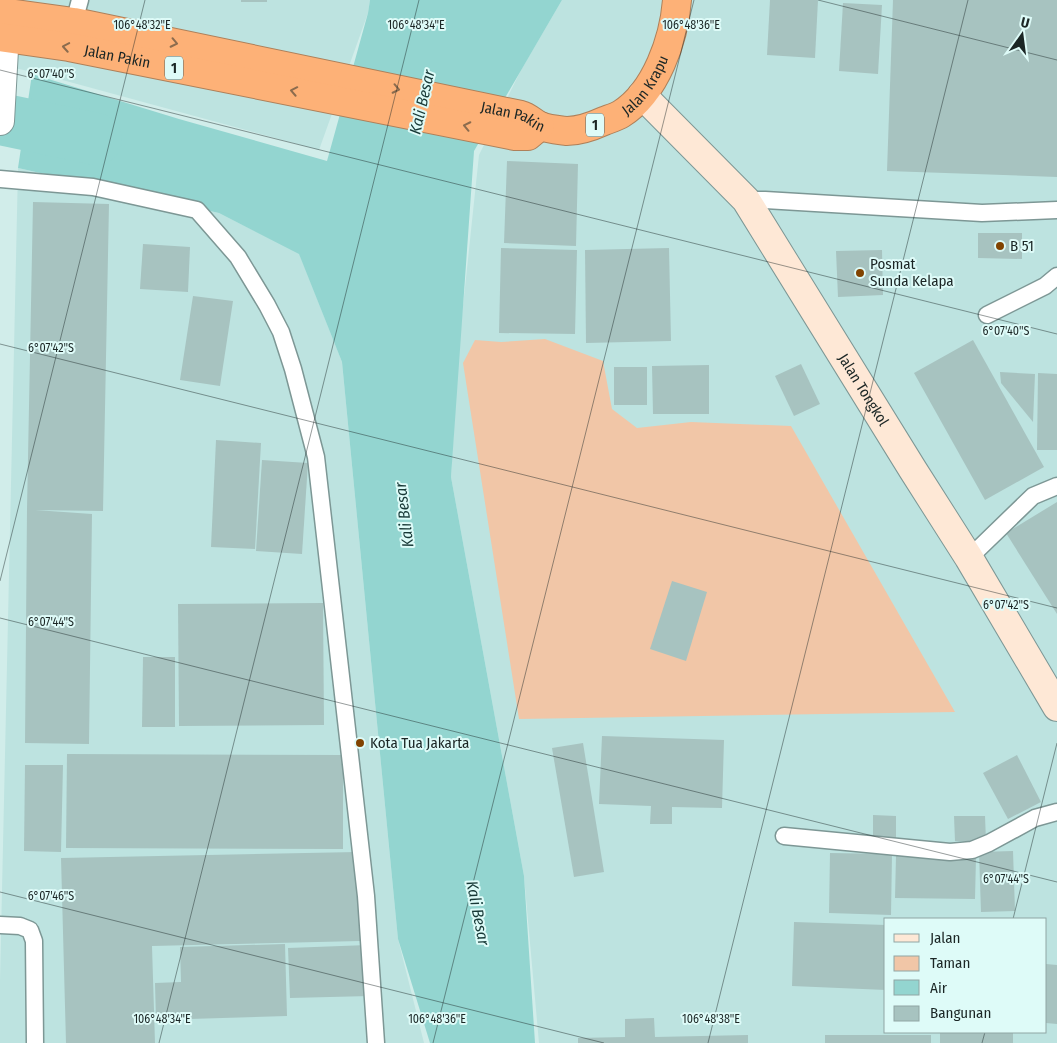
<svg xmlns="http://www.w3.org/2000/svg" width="1057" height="1043" viewBox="0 0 1057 1043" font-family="'Fira Sans Condensed',sans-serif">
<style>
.built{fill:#bde3e0;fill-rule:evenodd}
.green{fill:#f1c6a7}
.water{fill:#93d5d0}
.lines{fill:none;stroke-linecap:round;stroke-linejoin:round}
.river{stroke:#93d5d0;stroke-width:52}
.building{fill:#a7c3c0}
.lane-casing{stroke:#7d9795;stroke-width:19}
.street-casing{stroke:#7d9795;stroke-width:30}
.secondary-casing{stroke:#7d9795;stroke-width:30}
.highway-casing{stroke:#ae805a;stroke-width:30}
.lane{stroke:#fff;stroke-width:16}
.street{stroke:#fff;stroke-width:28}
.secondary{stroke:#fee8d6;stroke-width:28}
.highway{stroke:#fdb177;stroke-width:28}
.oneway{stroke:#8c6c4e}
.ticks{fill:none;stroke:#1b2625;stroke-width:1;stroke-opacity:0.45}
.poi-dot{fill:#814301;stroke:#defbf8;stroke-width:2}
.labels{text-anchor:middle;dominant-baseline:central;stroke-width:4;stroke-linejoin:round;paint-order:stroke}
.shield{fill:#defbf8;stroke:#566664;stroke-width:1}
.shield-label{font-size:14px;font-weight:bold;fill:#1b2625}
.street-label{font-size:15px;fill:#1b2625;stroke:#defbf8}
.poi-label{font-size:15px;fill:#1b2625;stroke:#defbf8;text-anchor:start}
.water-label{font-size:16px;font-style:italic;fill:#173836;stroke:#defbf8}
.ticks-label{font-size:12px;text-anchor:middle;fill:#1b2625;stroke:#defbf8;stroke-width:4;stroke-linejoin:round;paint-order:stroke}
</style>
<rect width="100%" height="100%" fill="#d1edea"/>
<g class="built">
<polygon points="0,0 370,0 368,13 319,150 33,72 0,65"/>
<path d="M562,0H1057V1043H539L524,876L451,477L459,344L479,155L521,70ZM886,919H1046V1032H886Z"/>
<polygon points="18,168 219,213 299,253 342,362 398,939 424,1043 0,1043 0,981"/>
</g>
<polygon class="green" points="545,339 603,361 612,409 637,428 691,422 791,426 955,712 519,719 463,363 475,340 501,342"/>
<polygon class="water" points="370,0 562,0 474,151 451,477 524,876 535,1043 430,1043 398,939 342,362 299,254 219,213 18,168 32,74 179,119 327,161 368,13"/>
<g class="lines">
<polyline class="river" points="0,119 96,139"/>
</g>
<g class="building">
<rect x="241" y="0" width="26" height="2"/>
<polygon points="770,0 818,0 815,58 767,55"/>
<polygon points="893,0 1057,0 1057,177 887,171"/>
<polygon points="843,3 882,5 878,74 839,71"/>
<polygon points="507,161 578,164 576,246 504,243"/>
<polygon points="33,202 109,204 103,511 35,510 92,514 89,744 25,743 27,509"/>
<polygon points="978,233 1022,233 1022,259 978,258"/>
<polygon points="143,244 190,247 188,292 140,289"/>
<polygon points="501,248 577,250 575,334 499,333"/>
<polygon points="669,248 671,341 586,343 585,250"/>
<polygon points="882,250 883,295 838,297 836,251"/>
<polygon points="193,296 233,301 220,386 180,380"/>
<polygon points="973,340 1044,467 985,500 914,373"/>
<polygon points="801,364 820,404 794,416 775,376"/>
<polygon points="709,365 709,414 653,414 652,366"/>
<rect x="614" y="367" width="33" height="38"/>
<polygon points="1000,372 1035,374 1033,422 1001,383"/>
<polygon points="1038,373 1057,374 1057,450 1037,450"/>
<polygon points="216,440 261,443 255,549 211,547"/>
<polygon points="262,460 308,463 302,554 256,551"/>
<polygon points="1057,502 1057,614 1006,533"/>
<polygon points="672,581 707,592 686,661 650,649"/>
<polygon points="323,603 324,725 179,726 178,604"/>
<polygon points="143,657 175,657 175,727 142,727"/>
<polygon points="602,736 724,740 722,808 672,807 672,824 650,824 651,806 599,804"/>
<polygon points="583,743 604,872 574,877 552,748"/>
<polygon points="67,754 343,755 343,849 66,848"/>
<polygon points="1017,755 1041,802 1008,819 983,773"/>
<polygon points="25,765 63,765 61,852 24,851"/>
<polygon points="873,815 896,816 896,841 873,841"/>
<polygon points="954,816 985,816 986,841 955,841"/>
<polygon points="1013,851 1015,911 981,912 979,852"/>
<polygon points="357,852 360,941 152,946 155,1043 66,1043 61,858"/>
<polygon points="830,853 892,854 891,915 829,913"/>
<polygon points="896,856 976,857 975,899 895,898"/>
<polygon points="794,922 886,925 886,990 792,986"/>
<polygon points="285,944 287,1016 156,1020 155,983 181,982 180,947"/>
<polygon points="368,945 370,996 290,998 288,948"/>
<polygon points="1046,964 1057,965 1057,1024 1046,1023"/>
<polygon points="654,1018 655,1037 748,1035 748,1043 578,1043 578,1038 625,1037 625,1019"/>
<rect x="940" y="1032" width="73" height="11"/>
<rect x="825" y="1035" width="106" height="8"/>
</g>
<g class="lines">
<defs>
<g id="lane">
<polyline points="74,22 80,0"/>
<polyline points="0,179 93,187 197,210 238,257 267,305 281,332 293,369 316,457 366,896 376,1043"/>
<polyline points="746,200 765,200 982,213 1057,210"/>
<polyline points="987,315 1045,286 1057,276"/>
<polyline points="969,558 1033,496 1057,486"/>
<polyline points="784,836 950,852 972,850 989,843 1035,818 1057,812"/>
<polyline points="0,925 20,926 30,930 34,941 35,1043"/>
</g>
<polyline id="street" points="0,121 6,14"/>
<g id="secondary">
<path id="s1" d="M642,95L746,200L913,470L969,558L1057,707"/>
</g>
<g id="highway">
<path id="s2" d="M0,12L74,22L521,115C529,117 533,123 540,126C547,129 559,130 567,131C579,131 593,126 604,121C609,119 616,117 621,114C656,92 674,39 677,0"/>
<path id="s3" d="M0,37L69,47L515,136H528L540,126"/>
</g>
</defs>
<use href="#lane" class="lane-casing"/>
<use href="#street" class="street-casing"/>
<use href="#secondary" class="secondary-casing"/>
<use href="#highway" class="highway-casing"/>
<use href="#lane" class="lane"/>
<use href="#street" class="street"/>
<use href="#secondary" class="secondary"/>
<use href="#highway" class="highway"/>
</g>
<defs><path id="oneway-chevron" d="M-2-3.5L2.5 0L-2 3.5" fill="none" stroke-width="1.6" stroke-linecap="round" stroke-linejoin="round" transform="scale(1.25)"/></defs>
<g class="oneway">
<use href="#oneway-chevron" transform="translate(174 43) rotate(12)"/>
<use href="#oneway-chevron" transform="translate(66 47) rotate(-170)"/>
<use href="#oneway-chevron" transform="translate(396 89) rotate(12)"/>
<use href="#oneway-chevron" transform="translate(294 91) rotate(-169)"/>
<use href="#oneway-chevron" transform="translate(467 126) rotate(-168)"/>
</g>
<path class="ticks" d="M818,0L1057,60M0,70L1057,334M0,344L1057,608M0,581L145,0M0,618L1057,882M0,892L604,1043M1013,919L1057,743M159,1043L419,0M433,1043L694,0M708,1043L968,0M982,1043L985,1032"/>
<g class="poi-dot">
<circle cx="1000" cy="246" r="5"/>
<circle cx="860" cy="273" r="5"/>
<circle cx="360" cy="743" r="5"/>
</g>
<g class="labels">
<g class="shield">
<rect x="165" y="56.5" width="18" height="23" rx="4"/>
<rect x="586" y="113.5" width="18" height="23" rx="4"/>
</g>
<g class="shield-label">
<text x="174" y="68">1</text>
<text x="595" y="125">1</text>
</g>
<g class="street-label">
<text stroke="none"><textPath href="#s3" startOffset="119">Jalan Pakin</textPath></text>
<text stroke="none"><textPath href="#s2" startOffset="676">Jalan Krapu</textPath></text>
<text stroke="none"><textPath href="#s2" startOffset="524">Jalan Pakin</textPath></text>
<text stroke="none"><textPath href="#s1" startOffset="371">Jalan Tongkol</textPath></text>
</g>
<g class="poi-label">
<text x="1010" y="246">B 51</text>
<text x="870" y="264">Posmat<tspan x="870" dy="17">Sunda Kelapa</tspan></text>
<text x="370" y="743">Kota Tua Jakarta</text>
</g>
<g class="water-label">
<text transform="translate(422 102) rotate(-77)">Kali Besar</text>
<text transform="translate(404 515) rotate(-97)">Kali Besar</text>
<text transform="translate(478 913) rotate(79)">Kali Besar</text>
</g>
</g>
<g class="ticks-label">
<text x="142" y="29">106°48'32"E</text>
<text x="416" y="29">106°48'34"E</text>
<text x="691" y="29">106°48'36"E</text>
<text x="51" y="78">6°07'40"S</text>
<text x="1006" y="335">6°07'40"S</text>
<text x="51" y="352">6°07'42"S</text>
<text x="1006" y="609">6°07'42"S</text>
<text x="51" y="626">6°07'44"S</text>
<text x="1006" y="883">6°07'44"S</text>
<text x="51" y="900">6°07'46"S</text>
<text x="162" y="1023">106°48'34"E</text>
<text x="437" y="1023">106°48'36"E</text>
<text x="711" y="1023">106°48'38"E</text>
</g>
<rect x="884" y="918" width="162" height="115" fill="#defbf8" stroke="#90a6a4"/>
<rect x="894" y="934" width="25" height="8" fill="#fee8d6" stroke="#90a6a4"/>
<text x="930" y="943" font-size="15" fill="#1b2625">Jalan</text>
<rect x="894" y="956" width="25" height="15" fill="#f1c6a7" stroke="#90a6a4"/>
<text x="930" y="968" font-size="15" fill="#1b2625">Taman</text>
<rect x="894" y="980" width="25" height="15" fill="#93d5d0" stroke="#90a6a4"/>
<text x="930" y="993" font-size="15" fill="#1b2625">Air</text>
<rect x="894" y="1006" width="25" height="15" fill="#a7c3c0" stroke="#90a6a4"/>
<text x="930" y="1018" font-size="15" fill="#1b2625">Bangunan</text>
<g transform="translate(1022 35) rotate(14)" stroke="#defbf8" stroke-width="4" paint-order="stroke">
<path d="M0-4L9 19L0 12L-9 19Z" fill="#1b2625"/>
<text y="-8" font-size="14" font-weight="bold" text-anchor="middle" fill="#1b2625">U</text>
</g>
</svg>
